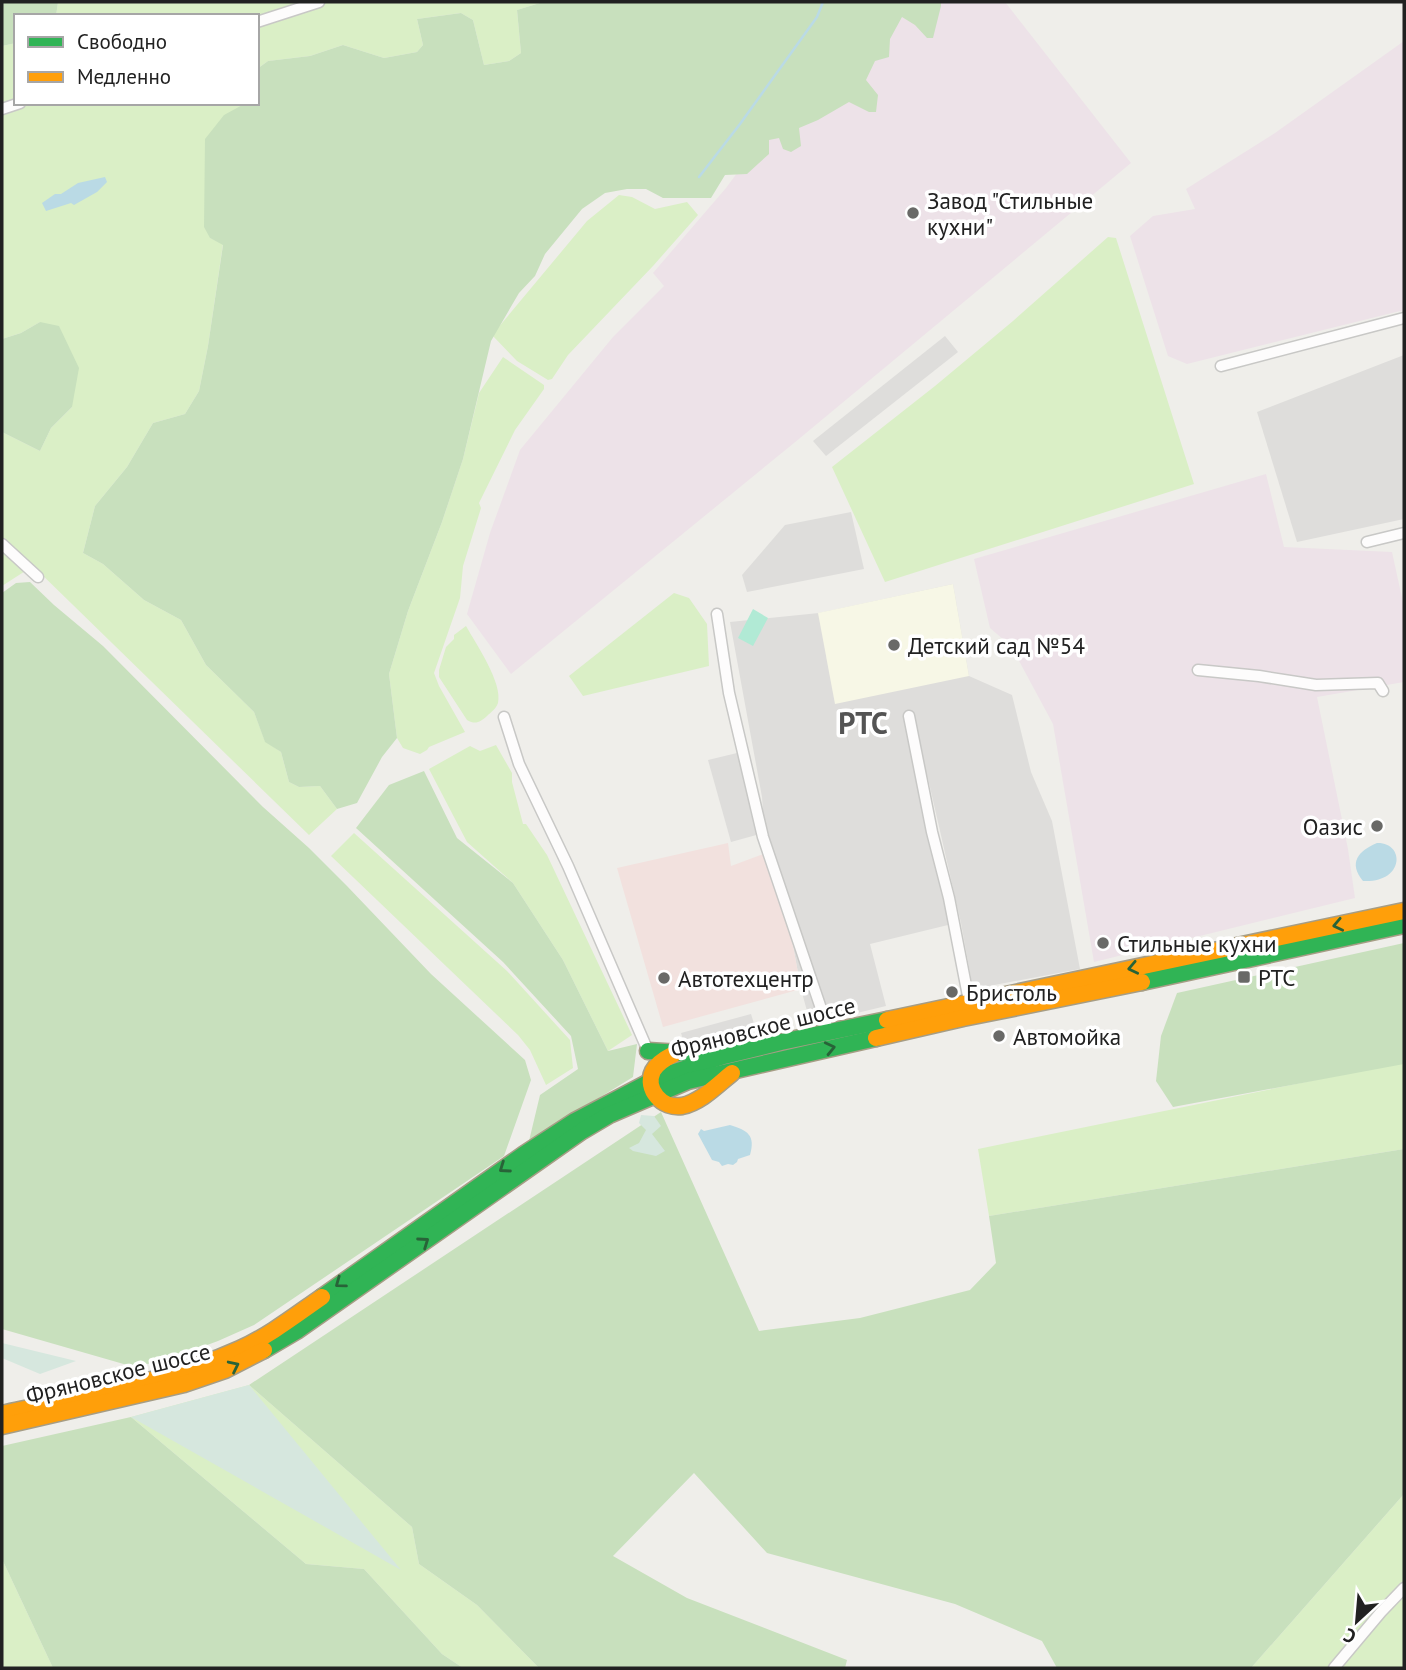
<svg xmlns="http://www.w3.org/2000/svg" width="1406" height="1670" viewBox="0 0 1406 1670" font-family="'PT Sans',sans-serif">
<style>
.residential{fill:#dedddb}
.commercial{fill:#f2e1de}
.industrial{fill:#ede2e8}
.education{fill:#f7f7e6}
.grass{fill:#daefc6}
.forest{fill:#c8e0bd}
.wetland{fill:#d6e7de}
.pitch{fill:#b1ead5}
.water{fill:#badae5}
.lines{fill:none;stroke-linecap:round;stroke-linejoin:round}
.stream{stroke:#badae5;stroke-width:2.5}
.street-casing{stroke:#c8c8c6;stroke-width:13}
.fast-casing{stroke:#a69d85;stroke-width:19}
.slow-casing{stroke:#a69d85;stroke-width:19}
.street{stroke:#fdfcfc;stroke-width:10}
.fast{stroke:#30b455;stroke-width:16}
.slow{stroke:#ff9f0a;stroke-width:16}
.oneway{stroke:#286338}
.poi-dot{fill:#696967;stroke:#fff;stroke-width:2.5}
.labels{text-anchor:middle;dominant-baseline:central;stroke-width:7;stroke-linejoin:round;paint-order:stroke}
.poi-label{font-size:23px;fill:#212121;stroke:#fff;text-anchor:start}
.street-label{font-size:23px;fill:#212121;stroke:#fff}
.district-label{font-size:30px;font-weight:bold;fill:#545454;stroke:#fff}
</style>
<rect width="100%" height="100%" fill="#efeeea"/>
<g class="residential">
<polygon points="945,336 958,352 826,456 813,441"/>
<polygon points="1404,355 1404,519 1297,542 1257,412"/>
<polygon points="851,512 864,569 747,592 742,575 785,525"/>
<polygon points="953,584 969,676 1012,695 1031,772 1052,821 1080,969 973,989 961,923 927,774 948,925 870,944 886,1006 828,1020 822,1027 814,1027 810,1023 811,1018 807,1011 801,989 781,881 766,853 762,797 730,622 819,613"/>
<polygon points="737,753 760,834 731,842 708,760"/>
<polygon points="751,1014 756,1030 686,1049 681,1033"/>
</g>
<polygon class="commercial" points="728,843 731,866 766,853 781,881 801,989 663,1027 617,868"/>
<g class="industrial">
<polygon points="864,2 1005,2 1131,163 794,443 511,674 467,614 490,533 520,450 613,337 664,286 653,273 726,188"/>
<polygon points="1404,41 1404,310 1187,364 1168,356 1130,236 1153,216 1195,209 1186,189 1275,133"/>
<polygon points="1266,474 1284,547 1392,552 1404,607 1404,682 1317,697 1348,849 1355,898 1094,962 1053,724 1011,646 990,628 974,559"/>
</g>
<polygon class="education" points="953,584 969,676 835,704 818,613"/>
<g class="grass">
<polygon points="58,2 543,2 517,10 521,53 509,61 484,65 473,20 461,13 417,19 423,45 417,52 384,58 343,45 310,56 268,61 257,69 257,16 56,16"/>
<polygon points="16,43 16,103 246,103 210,238 223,244 208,346 199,391 185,414 153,423 127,467 95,506 83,553 103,564 144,600 181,620 206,665 254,712 265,741 281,752 289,782 299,787 320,786 337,809 309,835 33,566 2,586 2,432 40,451 51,428 72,407 40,322 21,333 2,339 2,46"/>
<polygon points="619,195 632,197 655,209 687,202 698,215 653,266 568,355 552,379 548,380 517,361 492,335 587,221"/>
<polygon points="1108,237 1116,238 1194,484 885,582 832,467 935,386 1013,321"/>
<polygon points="503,357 544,385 544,389 515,430 479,503 481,508 463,566 460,598 434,673 439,686 465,732 429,747 427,750 420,754 403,748 397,738 389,674 408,611 442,522 463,459 479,393"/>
<polygon points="674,593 689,598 707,624 709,666 583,696 569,676"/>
<path d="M466,626C476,644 503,683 498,703C496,709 491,712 487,716C480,722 476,725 467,720L439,677V670L446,647L454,639V635Z"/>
<polygon points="496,745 512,773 512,782 523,824 526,824 547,855 632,1035 608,1051 563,960 513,883 467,842 429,769 470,746 480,751"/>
<polygon points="354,833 507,971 570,1040 573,1068 546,1085 530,1050 518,1035 331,856"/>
<polygon points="1404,1062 1404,1149 989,1216 978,1149"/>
<polygon points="249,1385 412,1527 419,1564 477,1605 539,1668 463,1668 442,1654 364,1569 306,1564 131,1417"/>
<polygon points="1404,1494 1404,1668 1251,1668"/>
<polygon points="2,1559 53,1668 2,1668"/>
</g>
<g class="forest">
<polygon points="2,2 58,2 56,16 16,16 16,43 2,46"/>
<polygon points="543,2 941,2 941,6 933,38 927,38 915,25 902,17 890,39 889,57 875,61 866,80 878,95 876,112 869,112 849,102 818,120 799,128 801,146 791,152 783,149 779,138 769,140 769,154 747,174 725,175 711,198 663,198 646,189 627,189 605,193 582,209 545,254 535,276 519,293 491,341 463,459 442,522 408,611 389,674 397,738 382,757 357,803 337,809 320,786 299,787 289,782 281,752 265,742 254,712 206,665 181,620 144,600 103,564 83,553 95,506 127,467 153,423 185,414 199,391 208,346 223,245 210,238 204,227 205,139 224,115 246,103 257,103 257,69 268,61 310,56 343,45 384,58 417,52 423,45 417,19 461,13 473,20 484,65 509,61 521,53 517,10"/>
<polygon points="40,322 59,326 79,368 72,407 51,428 40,451 2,432 2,339 21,333"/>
<polygon points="30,582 54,605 103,646 263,807 309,848 347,886 431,974 525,1060 531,1080 504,1156 254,1325 218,1341 169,1359 134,1367 2,1329 2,593 16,583"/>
<polygon points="424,771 457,838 513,883 563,960 608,1051 637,1044 633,1077 529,1141 540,1095 578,1069 571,1036 503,962 356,828 389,785"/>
<polygon points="1404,943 1404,1064 1173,1107 1156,1081 1161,1036 1177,993"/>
<polygon points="661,1112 759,1331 860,1318 970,1290 996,1263 989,1216 1404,1149 1404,1494 1251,1668 1057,1668 1042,1641 955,1604 767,1553 694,1473 613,1556 687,1598 847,1660 845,1668 539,1668 477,1605 419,1564 412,1527 249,1385"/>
<polygon points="131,1417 306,1564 364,1569 442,1654 463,1668 53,1668 2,1559 2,1446"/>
</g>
<g class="wetland">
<polygon points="641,1115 654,1116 661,1126 652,1134 665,1151 656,1156 633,1151 629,1148 639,1143 646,1130 639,1123"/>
<polygon points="2,1343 76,1361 40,1374 2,1358"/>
<polygon points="249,1385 401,1570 131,1417"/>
</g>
<polygon class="pitch" points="753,609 768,618 753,646 738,638"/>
<g class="water">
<polygon points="105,177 107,182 97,192 74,205 71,203 46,211 42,203 55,194 61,194 78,183"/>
<path d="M1377,843C1405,842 1405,883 1363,881C1348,863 1358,851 1377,843Z"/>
<path d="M730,1125C747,1130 756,1135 750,1155L738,1159L737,1162L733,1165L728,1164L722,1166L719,1162L712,1160L698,1134L701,1129L704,1131Z"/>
</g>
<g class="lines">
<polyline class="stream" points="699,177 740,124 817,17 823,2"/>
<defs>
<g id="street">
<polyline points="257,22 319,2"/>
<polyline points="2,109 20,103"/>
<polyline points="1221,366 1404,318"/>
<polyline points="1367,542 1404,533"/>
<polyline points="2,544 38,577"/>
<polyline points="717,614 729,693 763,837 829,1032"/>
<polyline points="1198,670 1259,676 1316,685 1378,683 1383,691"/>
<polyline points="909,716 932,832 949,898 969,1001"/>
<polyline points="504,717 519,764 568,866 648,1051"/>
<polyline points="1334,1668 1381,1612 1404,1588"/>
</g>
<g id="fast">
<polyline points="1142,982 1404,925"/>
<polyline points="648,1051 680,1053 733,1045"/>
<polyline points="322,1297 523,1155 575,1121 659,1077 724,1056 781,1042 887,1020"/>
<polyline points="264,1350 298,1330 582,1131 609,1115 688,1081 876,1038"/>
</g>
<g id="slow">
<polyline points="887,1020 1404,911"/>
<polyline points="876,1038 963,1018 1142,982"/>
<path d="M674,1054C666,1058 657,1063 653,1071C644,1090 663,1109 682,1106C701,1102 717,1085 732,1073"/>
<path d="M2,1414C82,1396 165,1383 240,1349C269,1336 296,1315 322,1297"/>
<polyline points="2,1426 184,1384 225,1370 264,1350"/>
</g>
</defs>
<use href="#street" class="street-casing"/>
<use href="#fast" class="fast-casing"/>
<use href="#slow" class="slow-casing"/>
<use href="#street" class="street"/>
<use href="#fast" class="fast"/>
<use href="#slow" class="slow"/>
</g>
<defs><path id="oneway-chevron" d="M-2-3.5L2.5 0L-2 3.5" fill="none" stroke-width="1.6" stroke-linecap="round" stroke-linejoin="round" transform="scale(1.75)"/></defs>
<g class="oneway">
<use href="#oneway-chevron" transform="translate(1338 925) rotate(168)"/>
<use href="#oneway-chevron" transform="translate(1133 968) rotate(168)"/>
<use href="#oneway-chevron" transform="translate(830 1048) rotate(-13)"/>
<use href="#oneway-chevron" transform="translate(504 1168) rotate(145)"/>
<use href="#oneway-chevron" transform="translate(424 1242) rotate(-35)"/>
<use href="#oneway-chevron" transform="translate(340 1283) rotate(144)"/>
<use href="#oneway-chevron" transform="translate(234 1366) rotate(-26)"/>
</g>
<g class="poi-dot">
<circle cx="913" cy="213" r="7"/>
<circle cx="894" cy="645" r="7"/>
<circle cx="1377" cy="826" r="7"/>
<circle cx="1103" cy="943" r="7"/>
<rect x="1237" y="970" width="14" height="14" rx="3.5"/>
<circle cx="664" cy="978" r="7"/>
<circle cx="952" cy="992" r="7"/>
<circle cx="999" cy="1036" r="7"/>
</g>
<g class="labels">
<g class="poi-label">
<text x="927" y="200">Завод "Стильные<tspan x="927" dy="26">кухни"</tspan></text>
<text x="908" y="645">Детский сад №54</text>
<text x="1363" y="826" text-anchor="end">Оазис</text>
<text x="1117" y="943">Стильные кухни</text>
<text x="1258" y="977">РТС</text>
<text x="678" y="978">Автотехцентр</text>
<text x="966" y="992">Бристоль</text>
<text x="1013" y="1036">Автомойка</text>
</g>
<g class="street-label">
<text transform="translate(763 1027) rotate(-14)">Фряновское шоссе</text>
<text transform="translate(118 1373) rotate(-14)">Фряновское шоссе</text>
</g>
<g class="district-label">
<text x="863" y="722">РТС</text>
</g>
</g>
<rect width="1406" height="1670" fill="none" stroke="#212121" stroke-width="7"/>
<rect x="14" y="14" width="245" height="91" fill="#ffffff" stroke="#a6a6a6" stroke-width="2"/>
<rect x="28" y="37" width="35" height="10" fill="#30b455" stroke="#a6a6a6" stroke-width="2"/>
<text x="77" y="49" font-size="21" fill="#212121">Свободно</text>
<rect x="28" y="72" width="35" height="10" fill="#ff9f0a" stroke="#a6a6a6" stroke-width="2"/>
<text x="77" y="84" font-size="21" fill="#212121">Медленно</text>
<g transform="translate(1357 1621) rotate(206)" stroke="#ffffff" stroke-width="5" paint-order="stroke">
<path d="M0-5L12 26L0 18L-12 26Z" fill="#212121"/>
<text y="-10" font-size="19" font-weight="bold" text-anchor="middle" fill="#212121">С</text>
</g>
</svg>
